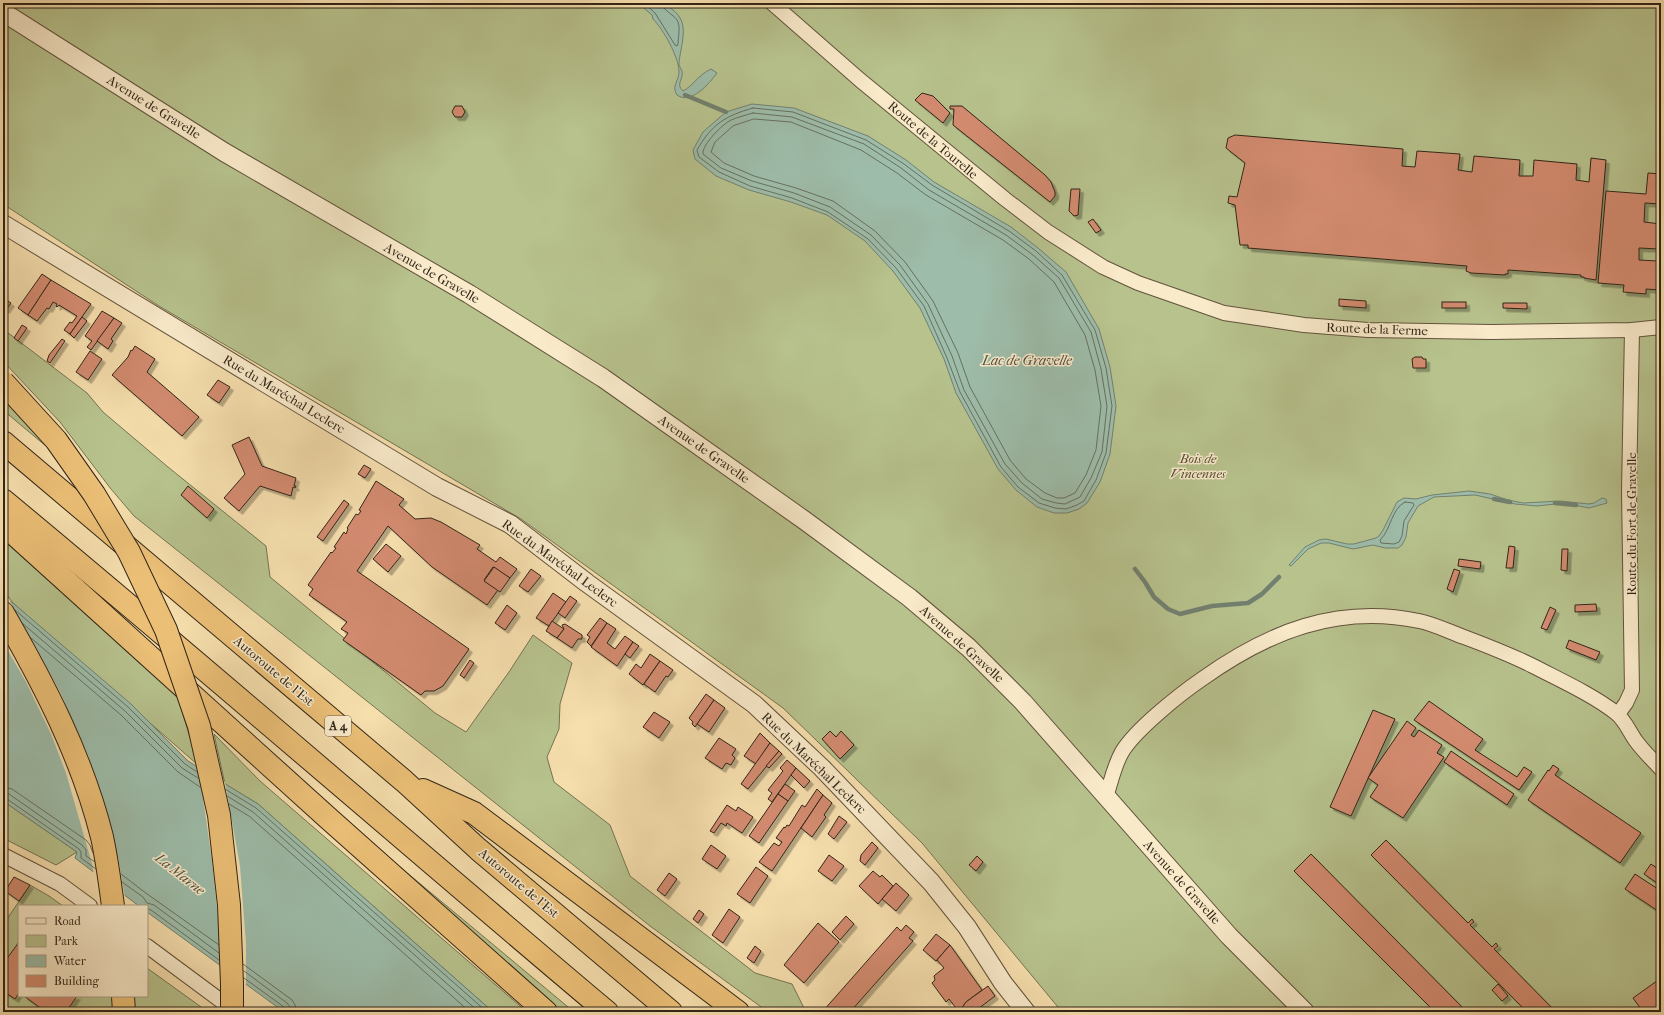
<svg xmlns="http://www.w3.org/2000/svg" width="1664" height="1015" viewBox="0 0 1664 1015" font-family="'IM FELL French Canon',serif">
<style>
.green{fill:#b7c28d;stroke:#747452}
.water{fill:#9dbca9;stroke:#72806f}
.pier{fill:#f6dead}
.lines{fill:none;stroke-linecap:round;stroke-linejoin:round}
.shore{stroke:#677060;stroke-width:1}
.stream{stroke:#72806f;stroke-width:4.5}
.building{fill:#d38b6f;stroke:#312517;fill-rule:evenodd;filter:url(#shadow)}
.minor-casing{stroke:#62533c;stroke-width:16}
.tertiary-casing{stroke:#62533c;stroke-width:20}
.motorway-casing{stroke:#312517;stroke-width:24}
.minor{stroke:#f9eaca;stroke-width:14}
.tertiary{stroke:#f9eaca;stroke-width:18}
.motorway{stroke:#ebbf76;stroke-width:22}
.motorway-bridge-casing{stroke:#312517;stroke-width:24;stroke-linecap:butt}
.motorway-bridge{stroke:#ebbf76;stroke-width:22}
.labels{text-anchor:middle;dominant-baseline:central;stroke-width:3;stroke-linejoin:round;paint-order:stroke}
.shield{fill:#f9eaca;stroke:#6d604d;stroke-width:1}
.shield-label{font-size:12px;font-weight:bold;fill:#312517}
.street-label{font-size:13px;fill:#312517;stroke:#f9eaca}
.park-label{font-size:13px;font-style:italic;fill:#524c34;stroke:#f9eaca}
.water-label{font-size:14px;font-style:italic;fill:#515243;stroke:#f9eaca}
</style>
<defs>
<filter id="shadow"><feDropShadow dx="3.5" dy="3.5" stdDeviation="0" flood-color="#0004"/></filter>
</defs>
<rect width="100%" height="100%" fill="#f6dead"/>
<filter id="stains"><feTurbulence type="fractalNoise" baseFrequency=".005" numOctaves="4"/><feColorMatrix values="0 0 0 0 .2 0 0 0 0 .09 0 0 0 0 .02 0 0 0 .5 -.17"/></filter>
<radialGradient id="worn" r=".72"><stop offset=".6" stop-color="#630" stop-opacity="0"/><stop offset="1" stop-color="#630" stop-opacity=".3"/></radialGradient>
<g class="green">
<polygon points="3,3 1661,3 1661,1012 1062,1012 922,843 783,708 521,519 159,306 3,204"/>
<polygon points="3,329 87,393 103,412 168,467 266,546 270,577 435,713 466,732 509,672 533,635 572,663 560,704 559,729 547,757 554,782 610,825 630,876 755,973 792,984 806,1012 768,1012 650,926 134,516 111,489 60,422 3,361"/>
<polygon points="3,397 53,452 3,410"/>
<polygon points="3,534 175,687 198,765 13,603 3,590"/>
<polygon points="214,734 260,781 527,1012 493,1012 258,804 225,784"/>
<polygon points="3,801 77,852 56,865 3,838"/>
<polygon points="382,852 574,1012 559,1012 374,853"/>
<polygon points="30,885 49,896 63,906 19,906 19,996 147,996 147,968 208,1012 3,1012 3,925"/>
</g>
<g class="water">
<path d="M638,3H664C669,7 677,12 680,18C688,30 679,52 679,65C680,67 681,69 682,71C684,79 675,84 683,91C693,86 698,75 711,69L717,73C709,84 691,105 677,95C671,86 679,81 679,72C679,57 663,29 653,19L652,15Z"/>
<polygon points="752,104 794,108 868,136 906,160 934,182 1011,227 1038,248 1066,272 1099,329 1110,367 1116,406 1110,454 1100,482 1087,503 1079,509 1067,513 1054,513 1037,507 1016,490 998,469 956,393 944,359 920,308 893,271 865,241 827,215 791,202 749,190 716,176 695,159 693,150 703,132 726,112"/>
<polygon points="1469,491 1490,494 1508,500 1523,503 1560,501 1589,504 1594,503 1602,498 1606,499 1607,503 1589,508 1564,503 1537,506 1515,504 1475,495 1434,497 1418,506 1408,523 1406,537 1402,545 1398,548 1385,548 1373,545 1353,549 1329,543 1321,543 1308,549 1291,566 1289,565 1305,547 1319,540 1326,539 1347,544 1354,544 1376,538 1379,536 1383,530 1397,502 1404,498 1416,499 1432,495"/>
<polygon points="3,598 13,603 131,704 188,761 258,804 493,1012 284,1012 147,912 147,906 139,906 75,858 77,852 3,801"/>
</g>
<g class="pier">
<polygon points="3,596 8,598 36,647 60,692 89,758 118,857 125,898 94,875 92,864 66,773 51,734 26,682 3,642"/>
<polygon points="198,765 225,782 240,866 246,944 246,987 220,967 220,936 212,860"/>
</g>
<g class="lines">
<g class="shore">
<path d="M644,3L655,13L675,45L677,46L678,44C678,37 681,26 677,20C673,14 663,11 662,3"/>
<path d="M753,108L793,112L866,140L904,164L932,185L1009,231L1036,251L1062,275L1095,330L1106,368L1112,406L1106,453L1096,480L1084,501L1077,505L1066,509L1055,508L1039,503L1018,487L1001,467L960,392L947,358L924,306L896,268L868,239L828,212L792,198L750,186L719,172L699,157L697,150C712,124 725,116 753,108Z"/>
<path d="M753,113L792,117L864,144L901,168L929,190L1006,235L1033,255L1059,278L1091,332L1101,369L1107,406L1102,452L1091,478L1080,497L1065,504L1056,503L1042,499L1022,483L1005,464L964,390L952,356L928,304L900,265L871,235L830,207L794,193L752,181L721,168L703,154C702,144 723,124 731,120C738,117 746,115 753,113Z"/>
<polygon points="754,119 791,122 861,150 897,173 926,195 1003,240 1029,259 1054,282 1085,335 1095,370 1101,406 1096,450 1086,475 1075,493 1064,498 1057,498 1045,493 1026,479 1010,460 970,387 958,353 933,301 905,262 875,231 833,201 796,188 754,176 724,163 711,152 715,142 733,126"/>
<path d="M1405,502L1413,503L1414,505L1404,521L1402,536L1399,542L1394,544L1381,543L1380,540C1391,530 1391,509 1405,502Z"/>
<polyline points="15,610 128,707 185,764 197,772"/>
<polyline points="22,623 125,711 182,768 198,778"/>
<polyline points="31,638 121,715 178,772 200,787"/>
<polyline points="3,787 12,789 86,840 90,845 93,853"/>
<polyline points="225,789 256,808 487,1012"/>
<polyline points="3,793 9,794 82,845 86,850 86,856 95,862"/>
<polyline points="227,796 253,812 479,1012"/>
<polyline points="3,798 7,799 79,849 81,852 81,858 96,869"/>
<polyline points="229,804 249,816 470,1012"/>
<path d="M121,874C133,883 145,893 157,901L219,945"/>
<polyline points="122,882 143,897 147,903 154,905 219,953"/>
<polyline points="147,909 151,910 219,960"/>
<polyline points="243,964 292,1000 295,1005 297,1012"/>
<polyline points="244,971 287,1003 290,1007 291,1012"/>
<polyline points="244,978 284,1007 286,1012"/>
</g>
<g class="stream">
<polyline points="685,95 726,112"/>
<polyline points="1494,499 1510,502"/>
<polyline points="1555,503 1576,505"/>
<polyline points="1135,569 1145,582 1154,597 1168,609 1180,614 1212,606 1248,603 1262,594 1279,577"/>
</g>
</g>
<g class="building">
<polygon points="922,93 933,96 950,113 943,123 915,100"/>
<polygon points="455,106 462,106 465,112 462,117 455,117 452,112"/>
<polygon points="950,106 962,106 1045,175 1051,182 1055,192 1055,196 1050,202 953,125 954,109 950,109"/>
<polygon points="1235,135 1403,149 1402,166 1415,167 1417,151 1460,154 1458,170 1472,172 1474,156 1520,160 1519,176 1533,176 1534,160 1577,164 1576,180 1589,182 1591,158 1606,160 1596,280 1584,278 1584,277 1581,277 1581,275 1508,270 1508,274 1505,274 1505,275 1471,273 1466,271 1467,266 1248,248 1248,245 1240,245 1235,205 1228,203 1229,196 1237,197 1245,163 1226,148 1228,138"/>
<path d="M1648,173L1661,174V204L1645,203L1644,222L1661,224V290L1646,289V294L1623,292L1624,285L1598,283L1606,191L1646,194ZM1639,248L1659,249L1658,261L1639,260Z"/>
<polygon points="1071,189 1080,189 1078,215 1074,216 1069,211"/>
<polygon points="1093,219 1101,230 1096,233 1088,222"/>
<polygon points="42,274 51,280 28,315 18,308"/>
<polygon points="51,280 91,304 70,334 64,330 70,322 72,323 77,316 59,305 57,307 56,306 57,304 53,302 49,309 47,308 37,321 28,315"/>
<polygon points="3,298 11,303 6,310 3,308"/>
<polygon points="1339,299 1366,301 1366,308 1339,306"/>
<rect x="1442" y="302" width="24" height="6"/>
<polygon points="1503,303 1527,303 1527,309 1503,308"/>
<polygon points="102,311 114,318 91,350 87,347 92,341 85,336"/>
<polygon points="82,317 87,321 74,338 70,334"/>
<polygon points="114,318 122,323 111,339 113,341 108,349 97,341"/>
<polygon points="22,325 27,328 18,341 14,338"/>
<polygon points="62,339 65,341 50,363 47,361 49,355"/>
<polygon points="135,346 155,359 147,372 199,417 182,436 112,375 128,357 131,350 132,351"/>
<polygon points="90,351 102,359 88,380 76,372"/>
<polygon points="1415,357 1422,357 1423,359 1426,359 1426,368 1413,368 1412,359"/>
<polygon points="218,380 230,387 219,403 207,395"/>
<polygon points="249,437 262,466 296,478 294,486 296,486 295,488 293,487 291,496 260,486 239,511 224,498 245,474 232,445"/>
<polygon points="364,465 371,469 365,478 358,474"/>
<polygon points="376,481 404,499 399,505 415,519 431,518 441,522 480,545 477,549 496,562 500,557 517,569 510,578 493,567 484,580 498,590 487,605 432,567 388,526 357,571 469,649 443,686 434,691 425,691 421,695 343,640 348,633 341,629 347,622 309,595 313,589 308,585 331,552 332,553 336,548 334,547 344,532 346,534 348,529 347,528 356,514 358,515 361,511 359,510"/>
<polygon points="188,486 214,509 207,518 181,495"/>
<polygon points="344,500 349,504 323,541 317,537"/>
<polygon points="386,544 401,556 388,572 373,559"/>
<polygon points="1509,546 1515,547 1513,568 1506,568"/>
<polygon points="1562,549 1568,549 1567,571 1561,570"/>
<polygon points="1459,559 1481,562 1480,569 1458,566"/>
<polygon points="494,567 510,578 500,592 484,581"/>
<polygon points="531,569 541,576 528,592 519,586"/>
<polygon points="1454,569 1460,571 1453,592 1447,589"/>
<polygon points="553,593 566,602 549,626 536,618"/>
<polygon points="570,596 577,601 565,618 558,613"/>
<polygon points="1596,604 1597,611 1575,612 1575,605"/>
<polygon points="507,605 517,613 505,630 495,623"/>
<polygon points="1550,607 1556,610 1547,630 1541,628"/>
<polygon points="600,618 607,623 591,646 587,642 590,637 587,635"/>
<polygon points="552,621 564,629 557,638 546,631"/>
<polygon points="607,623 616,629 607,643 615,649 625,636 633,642 617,666 591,647"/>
<polygon points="565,624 582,635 582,639 578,639 572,648 557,638 564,629 562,625"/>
<polygon points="1569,640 1600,652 1596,660 1566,648"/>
<polygon points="633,642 639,646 630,658 625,654"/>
<polygon points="650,654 660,661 643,685 629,674 636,664 641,668"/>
<polygon points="470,660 474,663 464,678 460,675"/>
<polygon points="660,661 673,670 668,677 666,676 655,692 644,684"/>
<polygon points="706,694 714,700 695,727 692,724 693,722 689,718"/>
<polygon points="714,700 725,708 709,732 697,724"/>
<polygon points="1429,701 1483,739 1475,750 1517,777 1524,767 1532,772 1519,790 1414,720"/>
<polygon points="1373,710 1395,719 1351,816 1330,807"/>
<polygon points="654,712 670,722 659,738 643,727"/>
<polygon points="1407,721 1416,728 1411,735 1414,737 1419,730 1442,745 1437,753 1444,757 1403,818 1370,797 1378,785 1368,778"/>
<polygon points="830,731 836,737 841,731 854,745 840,759 822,739"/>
<polygon points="760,733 770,743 756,764 744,756"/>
<polygon points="719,738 736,749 732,755 735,758 731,765 726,763 722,769 705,758"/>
<polygon points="770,743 779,751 748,789 741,784"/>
<polygon points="779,751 782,754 769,768 766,766"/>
<polygon points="1451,751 1514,794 1507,805 1444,762"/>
<polygon points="787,760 796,768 772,802 768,799 772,793 768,790 783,771 780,768"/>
<polygon points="1553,765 1559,769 1555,775 1641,833 1620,863 1528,800 1548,770 1549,771"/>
<polygon points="796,768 810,781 804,788 791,775"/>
<polygon points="785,784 795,791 788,801 778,794"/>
<polygon points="817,789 823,795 772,871 759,862 774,843 779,846 782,842 776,838 784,827 785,828 787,825 789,826 802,805 805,807"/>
<polygon points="778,794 788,801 759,843 749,836"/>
<polygon points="823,795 832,803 824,815 826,817 812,837 801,828"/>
<polygon points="727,805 736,811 738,807 753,817 742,833 727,823 726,826 721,823 714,833 710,831"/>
<polygon points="839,816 847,822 834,839 828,834"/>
<polygon points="1386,840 1468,923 1472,919 1474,922 1470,925 1492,947 1496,943 1498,946 1494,949 1556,1012 1527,1012 1371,855"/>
<polygon points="872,842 878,848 865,865 860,861 861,855"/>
<polygon points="711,845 726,856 717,869 702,859"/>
<polygon points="1311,854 1467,1012 1435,1012 1294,871"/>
<polygon points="829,855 844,866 832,881 818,871"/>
<polygon points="977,856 983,862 976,871 969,865"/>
<polygon points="1651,864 1661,871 1661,877 1657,883 1644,874"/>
<polygon points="756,867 768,876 750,903 737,894"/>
<polygon points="873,871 880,877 882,875 893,886 878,904 859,886"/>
<polygon points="669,873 677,879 665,896 657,890"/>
<polygon points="1635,874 1661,891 1661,913 1625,889"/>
<polygon points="14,877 30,885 19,901 5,891"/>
<polygon points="896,883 909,895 896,911 882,899"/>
<polygon points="729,909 740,917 723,943 712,935"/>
<polygon points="699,910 704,914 698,923 693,919"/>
<polygon points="846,916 854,924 840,940 832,932"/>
<polygon points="818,923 839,942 804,983 784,965"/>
<polygon points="906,925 914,932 909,938 913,941 850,1012 823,1011 897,927 901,931"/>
<polygon points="936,934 950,945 936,961 923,950"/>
<polygon points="19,942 19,993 15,999 3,991 3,964"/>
<polygon points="950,945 982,990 966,1002 959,1012 949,999 946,1002 932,983 935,980 934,976 935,975 944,968 937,960"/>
<polygon points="755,946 761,951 754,963 747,958"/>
<polygon points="1661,978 1661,1012 1643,1012 1633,998"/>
<polygon points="1498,984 1508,996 1502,1001 1492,990"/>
<polygon points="988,986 995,996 974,1012 972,1010 969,1012 959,1012 966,1002"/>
<polygon points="24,996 77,996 66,1012 46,1012"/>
</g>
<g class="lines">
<defs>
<g id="minor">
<polyline points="772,3 860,80 1005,199 1048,232 1103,267 1138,283 1224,313 1304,325 1368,330 1491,332 1632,330 1661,327"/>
<polyline points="1618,714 1626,703 1632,690 1629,491 1632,330"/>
<path d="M1106,797C1111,782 1114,766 1122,752C1135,730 1180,694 1202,679C1268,632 1337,604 1419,621C1434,624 1450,632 1464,637C1488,646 1511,655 1533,666C1560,680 1593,695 1616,713C1625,720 1630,733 1636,741C1643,751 1653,760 1661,769"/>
<polyline points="3,855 60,884 90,906"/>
<polyline points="147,946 236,1012"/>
</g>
<g id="tertiary">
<polyline points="3,12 224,152 469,294 603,378 804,520 910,598 968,647 1023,702 1229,936 1305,1012"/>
<polyline points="3,224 437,487 510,524 587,583 754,704 822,768 931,882 967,927 1003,983 1026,1012"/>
</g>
<g id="motorway">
<polyline points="3,442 404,781 478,849 671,1012"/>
<path d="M3,500C206,668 405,842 607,1012"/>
<polyline points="3,524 328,818 546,1012"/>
<path d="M3,613C44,684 82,757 102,837C107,860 110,883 113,906"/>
<polyline points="423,790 474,813 738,1012"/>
<polyline points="123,996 124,1012"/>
</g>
</defs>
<use href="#minor" class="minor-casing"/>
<use href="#tertiary" class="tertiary-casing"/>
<use href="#motorway" class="motorway-casing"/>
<use href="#minor" class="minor"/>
<use href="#tertiary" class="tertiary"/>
<use href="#motorway" class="motorway"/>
<defs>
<polyline id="motorway-bridge" points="3,382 56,440 94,494 129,552 166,630 199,726 219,815 229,905 232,984 232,1012"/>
</defs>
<use href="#motorway-bridge" class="motorway-bridge-casing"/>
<use href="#motorway-bridge" class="motorway-bridge"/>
</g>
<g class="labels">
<rect class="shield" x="325" y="716" width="26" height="20" rx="3"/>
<g class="shield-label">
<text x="338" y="726">A 4</text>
</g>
<g class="street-label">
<text transform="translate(154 107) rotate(32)">Avenue de Gravelle</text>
<text transform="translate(933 140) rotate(40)">Route de la Tourelle</text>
<text transform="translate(432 273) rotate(30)">Avenue de Gravelle</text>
<text transform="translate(1377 329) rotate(2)">Route de la Ferme</text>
<text transform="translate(284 394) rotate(31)">Rue du Maréchal Leclerc</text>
<text transform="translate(704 449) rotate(35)">Avenue de Gravelle</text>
<text transform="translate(1631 524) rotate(-90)">Route du Fort de Gravelle</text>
<text transform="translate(560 563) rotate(36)">Rue du Maréchal Leclerc</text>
<text transform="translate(962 644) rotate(42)">Avenue de Gravelle</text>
<text transform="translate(274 671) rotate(40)">Autoroute de l’Est</text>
<text transform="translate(814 763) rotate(44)">Rue du Maréchal Leclerc</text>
<text transform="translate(1182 882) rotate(48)">Avenue de Gravelle</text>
<text transform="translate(519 883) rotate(40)">Autoroute de l’Est</text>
</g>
<g class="park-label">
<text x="1198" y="458">Bois de<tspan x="1198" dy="15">Vincennes</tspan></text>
</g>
<g class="water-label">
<text x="1027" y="360">Lac de Gravelle</text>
<text transform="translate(180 874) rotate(38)">La Marne</text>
</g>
</g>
<rect width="1664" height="1015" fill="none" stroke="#f6dead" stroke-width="16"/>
<rect x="4" y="4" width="1656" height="1007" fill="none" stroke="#312517" stroke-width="2"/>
<rect x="8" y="8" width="1648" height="999" fill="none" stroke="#312517"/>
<rect x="18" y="905" width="130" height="92" fill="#f9eaca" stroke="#a99b82"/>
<rect x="26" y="918" width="20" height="6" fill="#f9eaca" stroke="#a99b82"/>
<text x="54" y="925" font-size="12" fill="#312517">Road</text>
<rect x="26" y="935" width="20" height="12" fill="#b7c28d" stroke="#a99b82"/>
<text x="54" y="945" font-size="12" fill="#312517">Park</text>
<rect x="26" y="955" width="20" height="12" fill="#9dbca9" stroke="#a99b82"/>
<text x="54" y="965" font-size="12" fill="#312517">Water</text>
<rect x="26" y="975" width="20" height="12" fill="#d38b6f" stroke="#a99b82"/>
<text x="54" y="985" font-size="12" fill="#312517">Building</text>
<rect width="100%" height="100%" filter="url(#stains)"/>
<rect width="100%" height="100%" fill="url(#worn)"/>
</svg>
